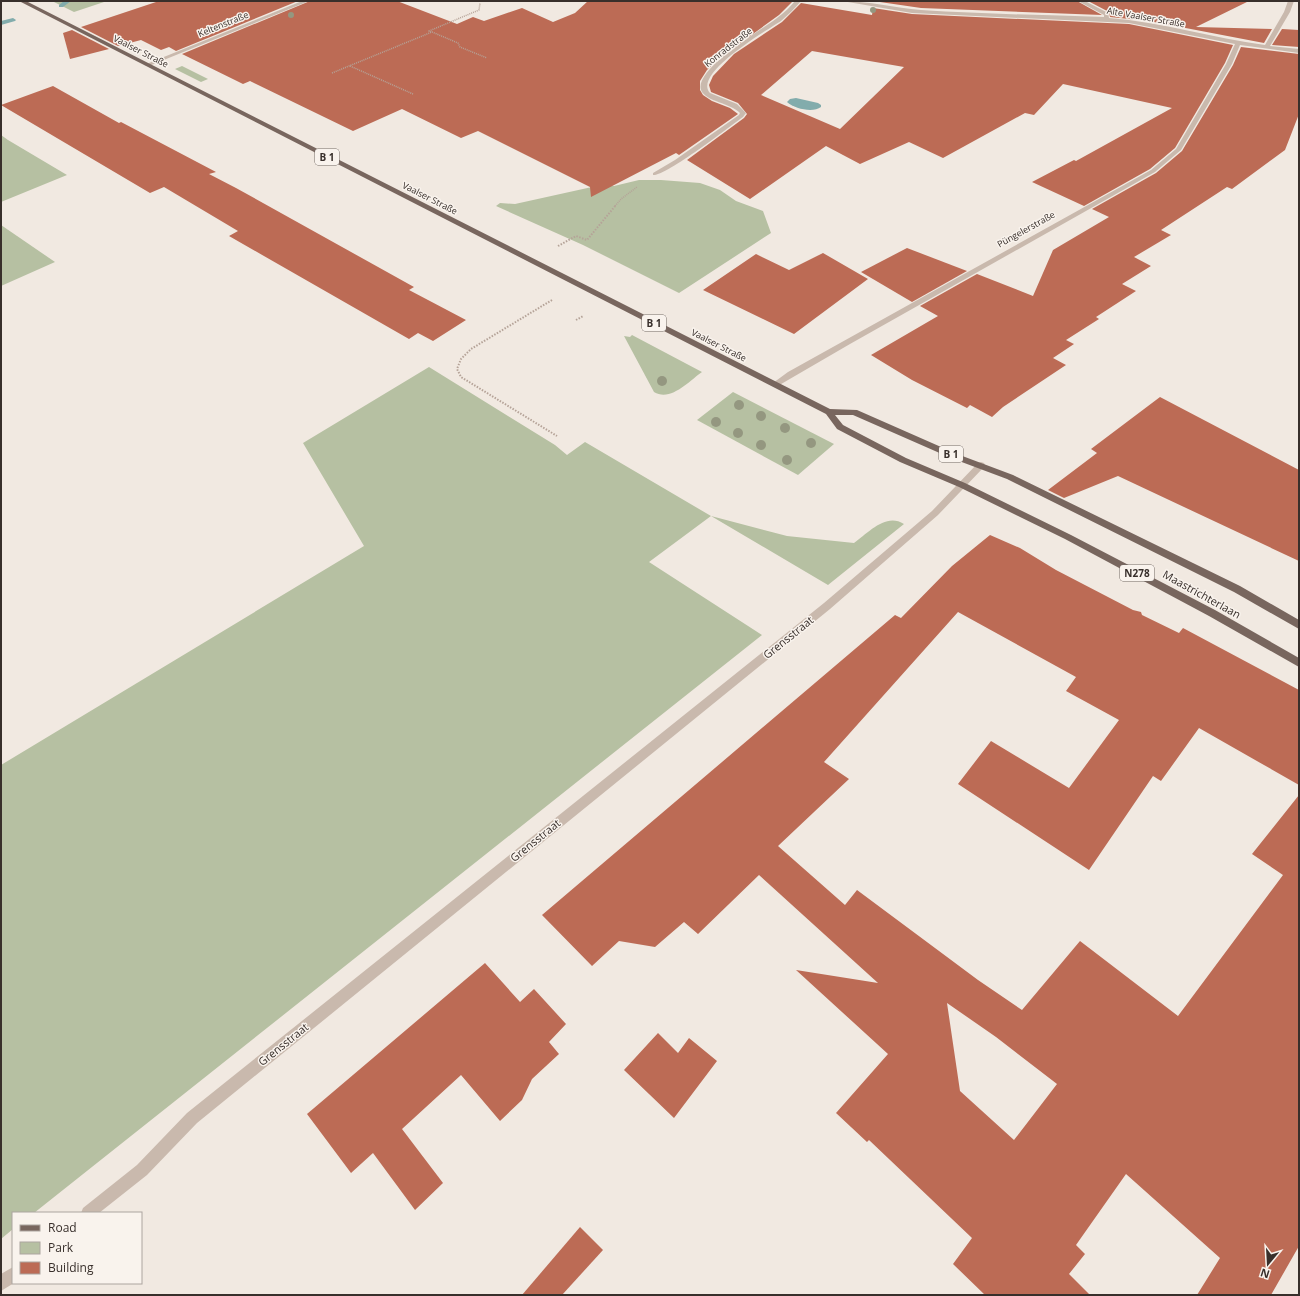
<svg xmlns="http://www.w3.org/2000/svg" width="1300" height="1296" viewBox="0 0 1300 1296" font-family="'Open Sans',sans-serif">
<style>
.green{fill:#b6c0a2}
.water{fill:#82acac}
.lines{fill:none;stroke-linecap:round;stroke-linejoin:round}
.stream{fill:#82acac;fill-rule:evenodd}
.building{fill:#bc6b55;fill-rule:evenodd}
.path-far1{stroke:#b5a398;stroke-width:1.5;stroke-dasharray:1 1;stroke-linecap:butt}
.path{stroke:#b5a398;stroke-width:2;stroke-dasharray:1.5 1.5;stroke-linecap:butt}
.minor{fill:#c9b9ad;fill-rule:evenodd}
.primary{fill:#78665e;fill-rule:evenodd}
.tree{fill:#949780}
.labels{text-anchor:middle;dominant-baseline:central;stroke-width:3;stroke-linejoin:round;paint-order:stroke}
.far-street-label{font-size:9px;fill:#382f2b;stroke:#f9f3ed}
.shield{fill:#f9f3ed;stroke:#726a65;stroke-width:1}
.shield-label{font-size:10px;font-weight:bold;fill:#382f2b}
.street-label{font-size:11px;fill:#382f2b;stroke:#f9f3ed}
</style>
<rect width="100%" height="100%" fill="#f1e9e1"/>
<g class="green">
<polygon points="52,1 107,1 74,12"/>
<polygon points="182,66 208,79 201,82 175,69"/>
<polygon points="1,135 8,140 67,175 1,202"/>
<polygon points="639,180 661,180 700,183 720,190 736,201 763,211 771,233 679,293 583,245 496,206 500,203 515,204 601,185 614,186"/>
<polygon points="1,225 55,262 1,286"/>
<path d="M632,335L702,372C689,381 671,402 654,392L624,336L630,337Z"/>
<path d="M429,367L555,445L567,455L585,442L711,516L787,536L854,543C868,533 886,512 904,524L828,585L711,516L649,562L762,635L34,1213H13V1229L1,1239V765L364,546L303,443Z"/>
<polygon points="733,392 834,444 798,475 697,420"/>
</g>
<path class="water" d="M796,98L818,103L821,105V107C813,113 795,109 787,102L790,99Z"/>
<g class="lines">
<g class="stream">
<polygon points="64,1 71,1 63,7 59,7 59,5"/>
<polygon points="13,18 16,20 15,21 1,25 1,21"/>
</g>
</g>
<g class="building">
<polygon points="159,1 298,1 176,51 169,47 161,50 141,40 118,46 81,27"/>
<polygon points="310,1 397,1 457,24 473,17 484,21 522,8 553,22 575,13 588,1 792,2 779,15 717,60 707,70 700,81 700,90 703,95 712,101 730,108 738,114 679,155 676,153 591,197 590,187 478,131 461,138 402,109 353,131 250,81 243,84 182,54"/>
<polygon points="873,1 1077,1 1102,15 921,8"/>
<polygon points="1088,1 1249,1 1196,27 1272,29 1264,43 1149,21 1110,17 1109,12"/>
<path d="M801,3L872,15L873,8L912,14L1129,24L1233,45L1225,63L1175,148L1150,169L1084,206L1032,182L1074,160L1076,161L1172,108L1063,84L1034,115L1025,113L943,158L909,142L860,164L826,146L750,199L687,160L744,118L747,114L738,103L711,92L709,85L713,76L734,54L782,22ZM812,51L904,67L840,129L761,95Z"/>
<polygon points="1282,29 1299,30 1299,47 1272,45"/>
<polygon points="72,30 109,49 70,59 63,33"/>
<polygon points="1241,47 1299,54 1299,114 1285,150 1232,189 1227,187 1161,230 1171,235 1134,257 1151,266 1122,284 1136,291 1096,317 1099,319 1066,340 1074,344 1053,358 1066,365 1003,407 992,417 970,405 967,408 912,380 871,355 938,316 920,306 977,274 1033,296 1053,250 1109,217 1092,209 1156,173 1182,151 1233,65"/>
<polygon points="53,86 119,123 121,122 216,172 209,174 236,188 414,287 409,290 466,320 433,341 418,333 409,339 229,236 238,231 164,187 150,193 1,105"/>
<polygon points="907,248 967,271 912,302 861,272"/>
<polygon points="823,253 868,279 794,334 703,290 756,254 789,270"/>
<polygon points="1160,397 1299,470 1299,561 1118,476 1064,498 1048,490 1097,453 1091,449"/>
<path d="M990,535L1020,548L1056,570L1133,610L1141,612L1142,615L1179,633L1183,628L1299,690V785L1199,728L1161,781L1153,776L1089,870L958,784L991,741L1069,788L1119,720L1066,691L1076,677L958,612L824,762L849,779L778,846L845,905L857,890L978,980L1022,1010L1080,941L1178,1016L1283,875L1252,854L1299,795V1246L1271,1295H1197L1220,1258L1126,1174L1076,1245L1085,1254L1069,1274L1090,1295H985L953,1264L972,1238L869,1140L867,1142L836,1113L888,1054L796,970L878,983L759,875L698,934L684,922L655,947L619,941L592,966L542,915L895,615L901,618L952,566ZM947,1003L996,1037L1057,1084L1014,1140L960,1091Z"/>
<polygon points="485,963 520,1002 534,989 566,1024 549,1042 559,1054 532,1079 522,1100 500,1121 461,1075 402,1129 443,1183 415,1210 373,1153 351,1173 307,1114"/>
<polygon points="658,1033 678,1053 689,1038 717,1061 674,1118 624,1070"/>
<polygon points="580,1227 603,1250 562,1295 522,1295"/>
</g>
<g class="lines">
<g class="path-far1">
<polyline points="431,32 429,31 479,10 480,3"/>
<polyline points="350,66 413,94"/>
<polyline points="332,73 432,32 458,43 460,47 487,58"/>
<polyline points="615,206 621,199 637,187"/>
</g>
<g class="path">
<polyline points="558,246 576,236 587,240 616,205"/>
<polyline points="552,300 471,349 461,359 457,369 461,377 557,436"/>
<polyline points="576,320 583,316"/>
</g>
<g class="minor">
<polygon points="302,1 309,1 149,66 144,65"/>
<path d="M795,1H801C795,8 788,15 781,21C767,30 692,74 710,93L737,104L746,113L743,117C729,127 665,177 653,175V173L675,160L739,115L740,113C731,103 706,102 701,90C694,69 763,29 777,18C784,13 790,7 795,1Z"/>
<path d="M842,1C869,1 895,8 921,10C982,14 1043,15 1104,17V15L1078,1H1085L1108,13L1109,18C1162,22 1213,38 1265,45L1284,12L1288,1H1294L1290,12L1270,46L1299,49V53L1240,45L1232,64L1181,150L1155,172L850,344L776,387L772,385L773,383L788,372L1151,170L1176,149L1226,64L1235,44L1129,23L912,13Z"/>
<polygon points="981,462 984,463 985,465 984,467 938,515 830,609 197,1123 147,1175 99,1213 81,1213 83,1208 137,1165 187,1113 824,603 932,511 978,463"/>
<polygon points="13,1267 14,1283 1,1291 1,1274"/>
</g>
<polygon class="primary" points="19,1 26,1 830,409 857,410 957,454 1013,475 1240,586 1299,620 1299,629 1234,592 1007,479 951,458 853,415 835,415 843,425 906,458 965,483 1071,535 1215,610 1299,658 1299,667 1209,616 1065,539 959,487 900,462 837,429 826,414"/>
</g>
<g class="tree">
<circle cx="873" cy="10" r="3"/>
<circle cx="291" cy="15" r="3"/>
<circle cx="662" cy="381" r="5"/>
<circle cx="739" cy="405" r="5"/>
<circle cx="761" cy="416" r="5"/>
<circle cx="716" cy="422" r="5"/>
<circle cx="785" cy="428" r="5"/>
<circle cx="738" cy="433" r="5"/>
<circle cx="811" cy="443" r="5"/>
<circle cx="761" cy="445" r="5"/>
<circle cx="787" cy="460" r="5"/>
</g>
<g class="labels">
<g class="far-street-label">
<text transform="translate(1146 17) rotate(10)">Alte Vaalser Straße</text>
<text transform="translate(223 24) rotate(-22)">Keltenstraße</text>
<text transform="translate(728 47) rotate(-38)">Konradstraße</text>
<text transform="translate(141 51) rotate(27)">Vaalser Straße</text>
<text transform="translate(430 198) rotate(27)">Vaalser Straße</text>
<text transform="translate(1026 229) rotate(-29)">Püngelerstraße</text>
<text transform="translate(719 345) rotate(27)">Vaalser Straße</text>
</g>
<g class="shield">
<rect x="315" y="149" width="24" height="16" rx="3"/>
<rect x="642" y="315" width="24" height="16" rx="3"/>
<rect x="939" y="446" width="24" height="16" rx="3"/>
<rect x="1120" y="565" width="34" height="16" rx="3"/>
</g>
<g class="shield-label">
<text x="327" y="157">B 1</text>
<text x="654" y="323">B 1</text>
<text x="951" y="454">B 1</text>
<text x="1137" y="573">N278</text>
</g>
<g class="street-label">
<text transform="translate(1202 594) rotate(29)">Maastrichterlaan</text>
<text transform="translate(788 637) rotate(-39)">Grensstraat</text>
<text transform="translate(535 840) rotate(-39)">Grensstraat</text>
<text transform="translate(283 1044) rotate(-39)">Grensstraat</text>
</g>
</g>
<rect width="1300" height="1296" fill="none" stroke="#382f2b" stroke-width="4"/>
<rect x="12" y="1212" width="130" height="72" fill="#f9f3ed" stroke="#aca59f"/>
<rect x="20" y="1225" width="20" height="6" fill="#78665e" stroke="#aca59f"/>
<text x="48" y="1232" font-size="12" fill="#382f2b">Road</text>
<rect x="20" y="1242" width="20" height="12" fill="#b6c0a2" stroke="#aca59f"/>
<text x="48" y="1252" font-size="12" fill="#382f2b">Park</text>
<rect x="20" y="1262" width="20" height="12" fill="#bc6b55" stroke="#aca59f"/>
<text x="48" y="1272" font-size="12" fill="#382f2b">Building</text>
<g transform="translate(1268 1264) rotate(198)" stroke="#f9f3ed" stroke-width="3" paint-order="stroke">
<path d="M0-3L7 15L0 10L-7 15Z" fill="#382f2b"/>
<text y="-6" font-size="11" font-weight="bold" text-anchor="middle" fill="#382f2b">N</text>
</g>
</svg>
